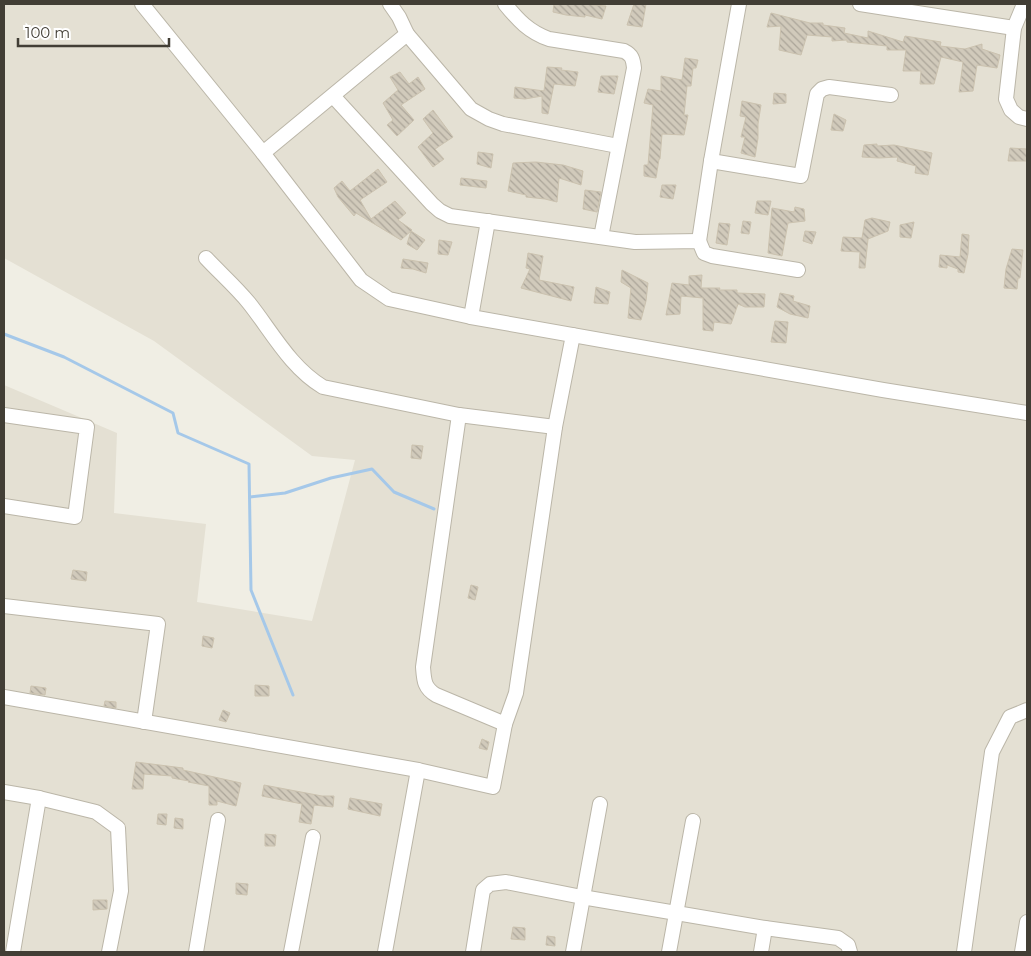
<svg xmlns="http://www.w3.org/2000/svg" width="1031" height="956" viewBox="0 0 1031 956" font-family="Montserrat,sans-serif">
<style>
.residential{fill:#e4e0d3}
.lines{fill:none;stroke-linecap:round;stroke-linejoin:round}
.stream{stroke:#a5c8e9;stroke-width:3}
.building{fill:url(#building-back-hatch);stroke:#cbc2af}
.minor-casing{stroke:#bbb6a8;stroke-width:16}
.minor{stroke:#fff;stroke-width:14}
</style>
<defs>
<pattern id="building-back-hatch" width="6" height="6" patternUnits="userSpaceOnUse" patternTransform="scale(1.25)"><rect width="6" height="6" fill="#d1cabb"/><path d="M-1 5l2 2M0 0l6 6M5-1l2 2" fill="none" stroke="#aba599"/></pattern>
</defs>
<rect width="100%" height="100%" fill="#f0eee4"/>
<polygon class="residential" points="4,4 1027,4 1027,952 4,952 4,385 117,433 114,513 206,524 197,602 312,621 355,460 312,456 154,341 4,258"/>
<g class="lines">
<g class="stream">
<polyline points="4,334 64,357 173,413 178,433 249,464 251,590 293,695"/>
<polyline points="250,497 285,493 331,478 372,469 394,492 434,509"/>
</g>
</g>
<g class="building">
<polygon points="554,4 583,4 606,6 602,19 585,15 585,17 566,15 553,12"/>
<polygon points="634,4 646,4 642,27 627,25"/>
<polygon points="771,13 810,23 823,23 823,25 845,28 844,33 868,38 868,31 903,42 905,36 941,42 940,46 965,49 982,44 982,49 1000,55 997,68 977,65 973,91 959,92 963,62 941,57 934,84 920,84 921,71 903,71 906,50 887,50 887,46 847,42 847,40 832,41 832,37 807,35 801,55 779,50 781,26 767,27"/>
<polygon points="685,58 698,60 696,68 693,68 691,86 687,86 684,115 688,115 684,135 662,134 660,159 659,159 656,178 644,176 644,165 648,165 653,105 644,103 648,89 661,91 661,76 682,80"/>
<polygon points="547,67 562,68 561,70 578,72 575,86 554,84 548,114 542,113 542,96 525,99 514,98 515,87 544,91"/>
<polygon points="400,72 409,84 418,77 425,89 401,105 414,120 397,136 387,125 393,120 383,103 398,90 390,77"/>
<polygon points="601,76 618,76 614,94 598,92"/>
<polygon points="774,93 786,94 786,103 773,104"/>
<polygon points="742,101 761,105 758,124 758,138 755,157 741,153 745,137 741,137 746,117 740,116"/>
<polygon points="433,110 453,137 435,149 444,159 433,167 418,147 433,133 423,119"/>
<polygon points="834,114 846,120 843,131 831,130"/>
<polygon points="877,144 877,146 894,145 932,153 928,175 915,173 916,166 897,161 898,157 879,158 862,157 864,145"/>
<polygon points="1010,148 1027,149 1027,161 1008,161"/>
<polygon points="478,152 493,154 491,168 477,164"/>
<polygon points="536,162 563,165 583,171 581,185 559,178 557,202 545,199 526,197 526,195 508,191 513,163"/>
<polygon points="378,169 387,182 360,200 371,219 395,201 406,213 398,220 412,230 401,240 356,213 354,216 338,197 334,188 342,181 350,191"/>
<polygon points="461,178 487,181 486,188 460,185"/>
<polygon points="662,185 676,185 673,199 660,197"/>
<polygon points="585,190 601,192 597,212 583,209"/>
<polygon points="757,201 771,201 768,215 755,213"/>
<polygon points="795,207 804,209 805,221 788,223 782,256 768,253 772,208 794,212"/>
<polygon points="872,218 890,222 888,231 868,239 865,268 859,268 860,252 841,251 843,237 862,238 865,220"/>
<polygon points="743,221 751,222 749,234 741,233"/>
<polygon points="914,222 911,238 900,237 900,225"/>
<polygon points="719,223 730,224 727,245 716,243"/>
<polygon points="411,231 425,240 417,250 407,244"/>
<polygon points="805,231 816,232 812,244 803,241"/>
<polygon points="962,234 969,235 968,254 964,273 958,272 958,269 947,265 947,268 939,267 940,255 960,257"/>
<polygon points="439,240 452,242 448,255 438,254"/>
<polygon points="1012,249 1023,250 1020,278 1018,278 1017,289 1004,288 1006,269"/>
<polygon points="528,253 543,256 539,280 574,287 571,301 521,288 530,269 526,268"/>
<polygon points="403,259 428,263 426,273 413,269 401,268"/>
<polygon points="622,270 648,283 646,301 641,320 628,318 631,288 621,282"/>
<polygon points="702,275 701,288 720,288 719,290 737,290 737,293 765,294 764,307 745,307 738,304 731,324 714,322 713,331 703,330 703,298 681,296 680,314 666,315 672,283 689,285 689,276"/>
<polygon points="596,287 610,292 608,304 594,303"/>
<polygon points="780,293 794,296 793,301 810,306 808,318 790,314 777,307"/>
<polygon points="775,321 788,322 786,343 771,342"/>
<polygon points="412,445 423,446 421,459 411,458"/>
<polygon points="73,570 87,572 86,581 71,579"/>
<polygon points="471,585 478,587 475,600 468,598"/>
<polygon points="203,636 214,638 212,648 202,646"/>
<polygon points="255,685 269,686 269,696 255,696"/>
<polygon points="31,686 46,688 45,695 30,693"/>
<polygon points="105,701 116,702 116,708 104,706"/>
<polygon points="223,710 230,713 226,722 219,720"/>
<polygon points="482,739 489,742 487,750 479,748"/>
<polygon points="136,762 183,768 183,770 241,783 236,806 217,801 217,805 209,805 209,786 188,782 189,781 172,778 172,776 144,774 143,789 132,789"/>
<polygon points="264,785 322,796 334,796 333,807 314,805 311,824 299,822 302,804 262,796"/>
<polygon points="350,798 382,804 380,816 348,809"/>
<polygon points="158,814 167,814 166,825 157,824"/>
<polygon points="175,818 183,819 183,829 174,828"/>
<polygon points="265,834 276,835 275,846 265,846"/>
<polygon points="236,883 248,884 247,895 236,894"/>
<polygon points="93,900 107,900 107,909 93,910"/>
<polygon points="513,927 525,928 525,940 511,939"/>
<polygon points="547,936 555,937 555,946 546,945"/>
</g>
<g class="lines">
<defs>
<g id="minor">
<polyline points="142,4 263,153 361,280 389,299 471,317 883,390 1027,413"/>
<path d="M505,4C518,20 529,32 549,39L624,51C632,55 633,59 634,68L601,237"/>
<polyline points="860,4 1014,28"/>
<polyline points="1024,4 1014,28 1006,99 1011,110 1019,117 1027,119"/>
<polyline points="407,34 471,109 489,119 503,124 618,146"/>
<polyline points="333,96 432,204 440,211 450,216 635,242 699,241 704,253 712,256 798,270"/>
<polyline points="263,153 407,34 399,17 390,4"/>
<polyline points="711,161 801,176 817,94 822,89 829,87 891,95"/>
<polyline points="699,241 711,161 739,4"/>
<path d="M206,258C220,273 236,287 249,303C272,332 290,367 323,387L459,415L555,427"/>
<polyline points="471,317 488,221"/>
<polyline points="4,415 87,427 75,517 4,506"/>
<path d="M459,415L423,667C424,680 424,688 436,695L505,724"/>
<polyline points="4,606 158,624 144,722"/>
<polyline points="4,697 418,770 493,787 505,724 516,693 555,427 573,335"/>
<polyline points="4,792 39,798 96,812 118,828 121,891 109,952"/>
<polyline points="13,952 39,798"/>
<polyline points="196,952 218,820"/>
<polyline points="291,952 313,837"/>
<polyline points="385,952 418,770"/>
<polyline points="473,952 483,890 490,884 506,882 582,897 765,928 838,938 848,945 850,952"/>
<polyline points="573,952 600,804"/>
<polyline points="669,952 693,821"/>
<polyline points="761,952 765,928"/>
<polyline points="964,952 992,752 1010,717 1027,710"/>
<polyline points="1022,952 1027,922"/>
</g>
</defs>
<use href="#minor" class="minor-casing"/>
<use href="#minor" class="minor"/>
</g>
<rect width="1031" height="956" fill="none" stroke="#423e35" stroke-width="10"/>
<path d="M18 38v8h151v-8" fill="none" stroke="#423e35" stroke-width="2.5"/>
<text x="25" y="38" font-size="15" fill="#423e35" stroke="#ffffff" stroke-width="4" paint-order="stroke">100 m</text>
</svg>
